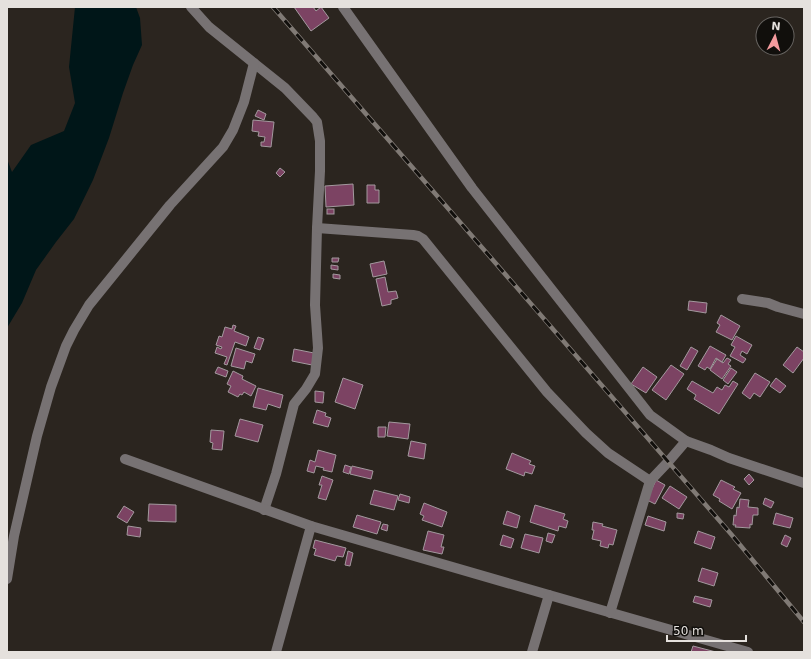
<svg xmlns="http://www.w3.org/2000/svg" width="811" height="659" viewBox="0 0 811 659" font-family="'DejaVu Sans',sans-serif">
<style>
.water{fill:#001618}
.building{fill:#7c4363;stroke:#a3999e}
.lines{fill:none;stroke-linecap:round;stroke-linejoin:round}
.minor{stroke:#777273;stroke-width:10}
.rail-casing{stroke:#807a75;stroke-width:4.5}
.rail{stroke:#110f0c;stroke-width:3;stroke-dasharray:9;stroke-linecap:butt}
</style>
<rect width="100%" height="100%" fill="#2b251f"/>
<polygon class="water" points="75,7 136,7 140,18 142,45 133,65 123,93 109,138 93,180 74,219 56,242 36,270 22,303 7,328 7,159 12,172 31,145 64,131 75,103 69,67"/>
<g class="building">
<polygon points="294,7 313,7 316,11 321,7 329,18 311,31"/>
<polygon points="258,110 266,114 264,120 255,116"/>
<polygon points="253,120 274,122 271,147 261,146 261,142 264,142 265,137 258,136 259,132 252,131"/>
<polygon points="280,168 285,172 280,177 276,173"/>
<polygon points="353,184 354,205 326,207 325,186"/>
<polygon points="367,185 375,185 375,190 379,190 379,203 367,203"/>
<rect x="327" y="209" width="7" height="5"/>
<polygon points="332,258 339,258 338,262 332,262"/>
<polygon points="384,261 387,274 373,277 370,264"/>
<polygon points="331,265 338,266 338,270 331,269"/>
<polygon points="333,274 340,275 340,279 333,278"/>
<polygon points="385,277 388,292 396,291 398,298 391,300 391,304 382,306 376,279"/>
<polygon points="689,301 707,303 706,313 688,310"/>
<polygon points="721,315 740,326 732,340 716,332 720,325 717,323"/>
<polygon points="233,325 236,326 234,331 249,337 246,346 235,342 227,365 224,364 227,357 215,353 217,347 221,349 222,347 216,345 219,336 222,337 225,327 232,329"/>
<polygon points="736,336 752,345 747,354 742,351 740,355 746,359 743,363 730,356 735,347 731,345"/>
<polygon points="258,337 264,339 260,350 254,348"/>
<polygon points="710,346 726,355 722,362 716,358 710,369 707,367 705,370 698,366"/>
<polygon points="691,347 698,351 687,370 680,366"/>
<polygon points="797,347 804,352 804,358 793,373 783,365"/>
<polygon points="236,348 255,354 252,363 246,361 244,369 231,366"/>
<polygon points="294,349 314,353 312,365 292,361"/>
<polygon points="727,358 731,360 728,364 731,366 722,379 710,370 717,359 723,363"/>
<polygon points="671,365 684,374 666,400 652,390"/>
<polygon points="218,367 228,371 226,377 215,373"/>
<polygon points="643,367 657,377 646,393 631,384"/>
<polygon points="731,368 737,372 728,384 723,380"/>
<polygon points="233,371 243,376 242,379 256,386 251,396 244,392 242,395 240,394 238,397 228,392 231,386 227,384"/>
<polygon points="755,373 770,382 760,397 754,393 750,399 742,393"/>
<polygon points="343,378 363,385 355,409 335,402"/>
<polygon points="776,378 786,386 780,393 770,386"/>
<polygon points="692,381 713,393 717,387 722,390 725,385 729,387 733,381 738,384 719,414 694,399 696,395 687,389"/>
<polygon points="258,388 283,395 280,408 268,404 266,410 253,407"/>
<polygon points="315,391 324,392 323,403 315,402"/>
<polygon points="317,410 326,413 325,416 331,418 328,427 313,423"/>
<polygon points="240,419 263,425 258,442 235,436"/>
<polygon points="389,422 410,424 408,439 387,436"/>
<polygon points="378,427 386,427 385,437 378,437"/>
<polygon points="211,430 224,431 222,450 212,449 213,443 210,442"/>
<polygon points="411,441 426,444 424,459 408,456"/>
<polygon points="318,450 336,455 332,472 323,470 324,468 316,466 314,473 307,471 310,460 315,462"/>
<polygon points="512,453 531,461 529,464 535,466 532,474 525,472 524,476 506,469"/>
<polygon points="345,465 351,467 349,474 343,472"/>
<polygon points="352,466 373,471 371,479 350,474"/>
<polygon points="749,474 754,480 749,485 744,479"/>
<polygon points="322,476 333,480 326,500 318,498 322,485 319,485"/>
<polygon points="656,480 665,485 655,504 647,500"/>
<polygon points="721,480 735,487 733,489 741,493 732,509 719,501 720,499 713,495"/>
<polygon points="670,486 687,497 679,509 662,498"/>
<polygon points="374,490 398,496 394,510 370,504"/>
<polygon points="400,494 410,497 409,503 398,500"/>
<polygon points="765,498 774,502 771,508 763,504"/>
<polygon points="740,499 749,500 748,507 758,508 758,515 753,515 752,525 750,524 750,528 735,527 736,525 733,525 734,515 736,516 737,507 739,508"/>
<polygon points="424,503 447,512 442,527 422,520 424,516 420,514"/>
<polygon points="149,504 176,505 176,522 148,521"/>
<polygon points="535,505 565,514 563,519 568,521 566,528 559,526 558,531 530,522"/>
<polygon points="124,506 134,512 127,523 117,517"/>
<polygon points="507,511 520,516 517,528 503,524"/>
<polygon points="677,513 684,514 683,519 677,518"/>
<polygon points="776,513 793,518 790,528 773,524"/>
<polygon points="357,515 381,522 377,534 353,527"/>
<polygon points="648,516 666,522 664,531 645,525"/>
<polygon points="593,522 603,524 602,526 617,530 613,545 609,544 608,548 600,546 601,541 592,539 594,530 592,530"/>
<polygon points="383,524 388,525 387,531 381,529"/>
<polygon points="128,526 141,528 140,537 127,535"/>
<polygon points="428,531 444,535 441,547 444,547 442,554 423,550"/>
<polygon points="698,531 715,537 711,549 694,543"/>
<polygon points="548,533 555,535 552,543 546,541"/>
<polygon points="525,534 543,538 539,553 521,548"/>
<polygon points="503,535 514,539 511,548 500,545"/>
<polygon points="785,535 791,538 787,547 781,544"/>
<polygon points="315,540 346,548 343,557 337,556 335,561 314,555 316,549 313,548"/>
<polygon points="348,551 353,553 350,566 345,565"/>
<polygon points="702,568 718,573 714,586 698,581"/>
<polygon points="695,596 712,600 710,607 693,602"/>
<polygon points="693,646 716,652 691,652"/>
</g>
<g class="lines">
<g class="minor">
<polyline points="191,7 209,27 285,88 313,117 317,122 320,141 320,171 317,228 315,305 318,348 315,374 306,389 294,404 276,474 264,510"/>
<polyline points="343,7 472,188 650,415 686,441 711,450 729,458 804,483"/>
<polyline points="317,228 413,235 418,236 423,239 547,392 586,433 608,453 650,481"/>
<polyline points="742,299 768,303 778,307 804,314"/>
<polyline points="125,459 311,526 549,595 748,652"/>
<polyline points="7,579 14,536 37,436 51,387 66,346 74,330 89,305 170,205 223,147 233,130 244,102 254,63"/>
<polyline points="610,613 650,481 668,462 686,441"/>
<polyline points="276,652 311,526"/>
<polyline points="532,652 549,595"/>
</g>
<defs>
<polyline id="rail" points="273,7 731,534 804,622"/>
</defs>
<use href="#rail" class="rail-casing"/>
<use href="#rail" class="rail"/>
</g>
<rect width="811" height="659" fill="none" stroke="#e5e1dd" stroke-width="16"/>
<g transform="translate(775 36) rotate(6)"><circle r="19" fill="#110f0c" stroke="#666360"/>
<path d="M0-3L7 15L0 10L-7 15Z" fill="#f59b9e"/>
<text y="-6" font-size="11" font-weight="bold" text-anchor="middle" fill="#e5e1dd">N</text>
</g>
<path d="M667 635v6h79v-6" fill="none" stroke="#e5e1dd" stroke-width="2"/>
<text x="673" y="635" font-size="12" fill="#e5e1dd" stroke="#110f0c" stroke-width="3" paint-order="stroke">50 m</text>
</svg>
